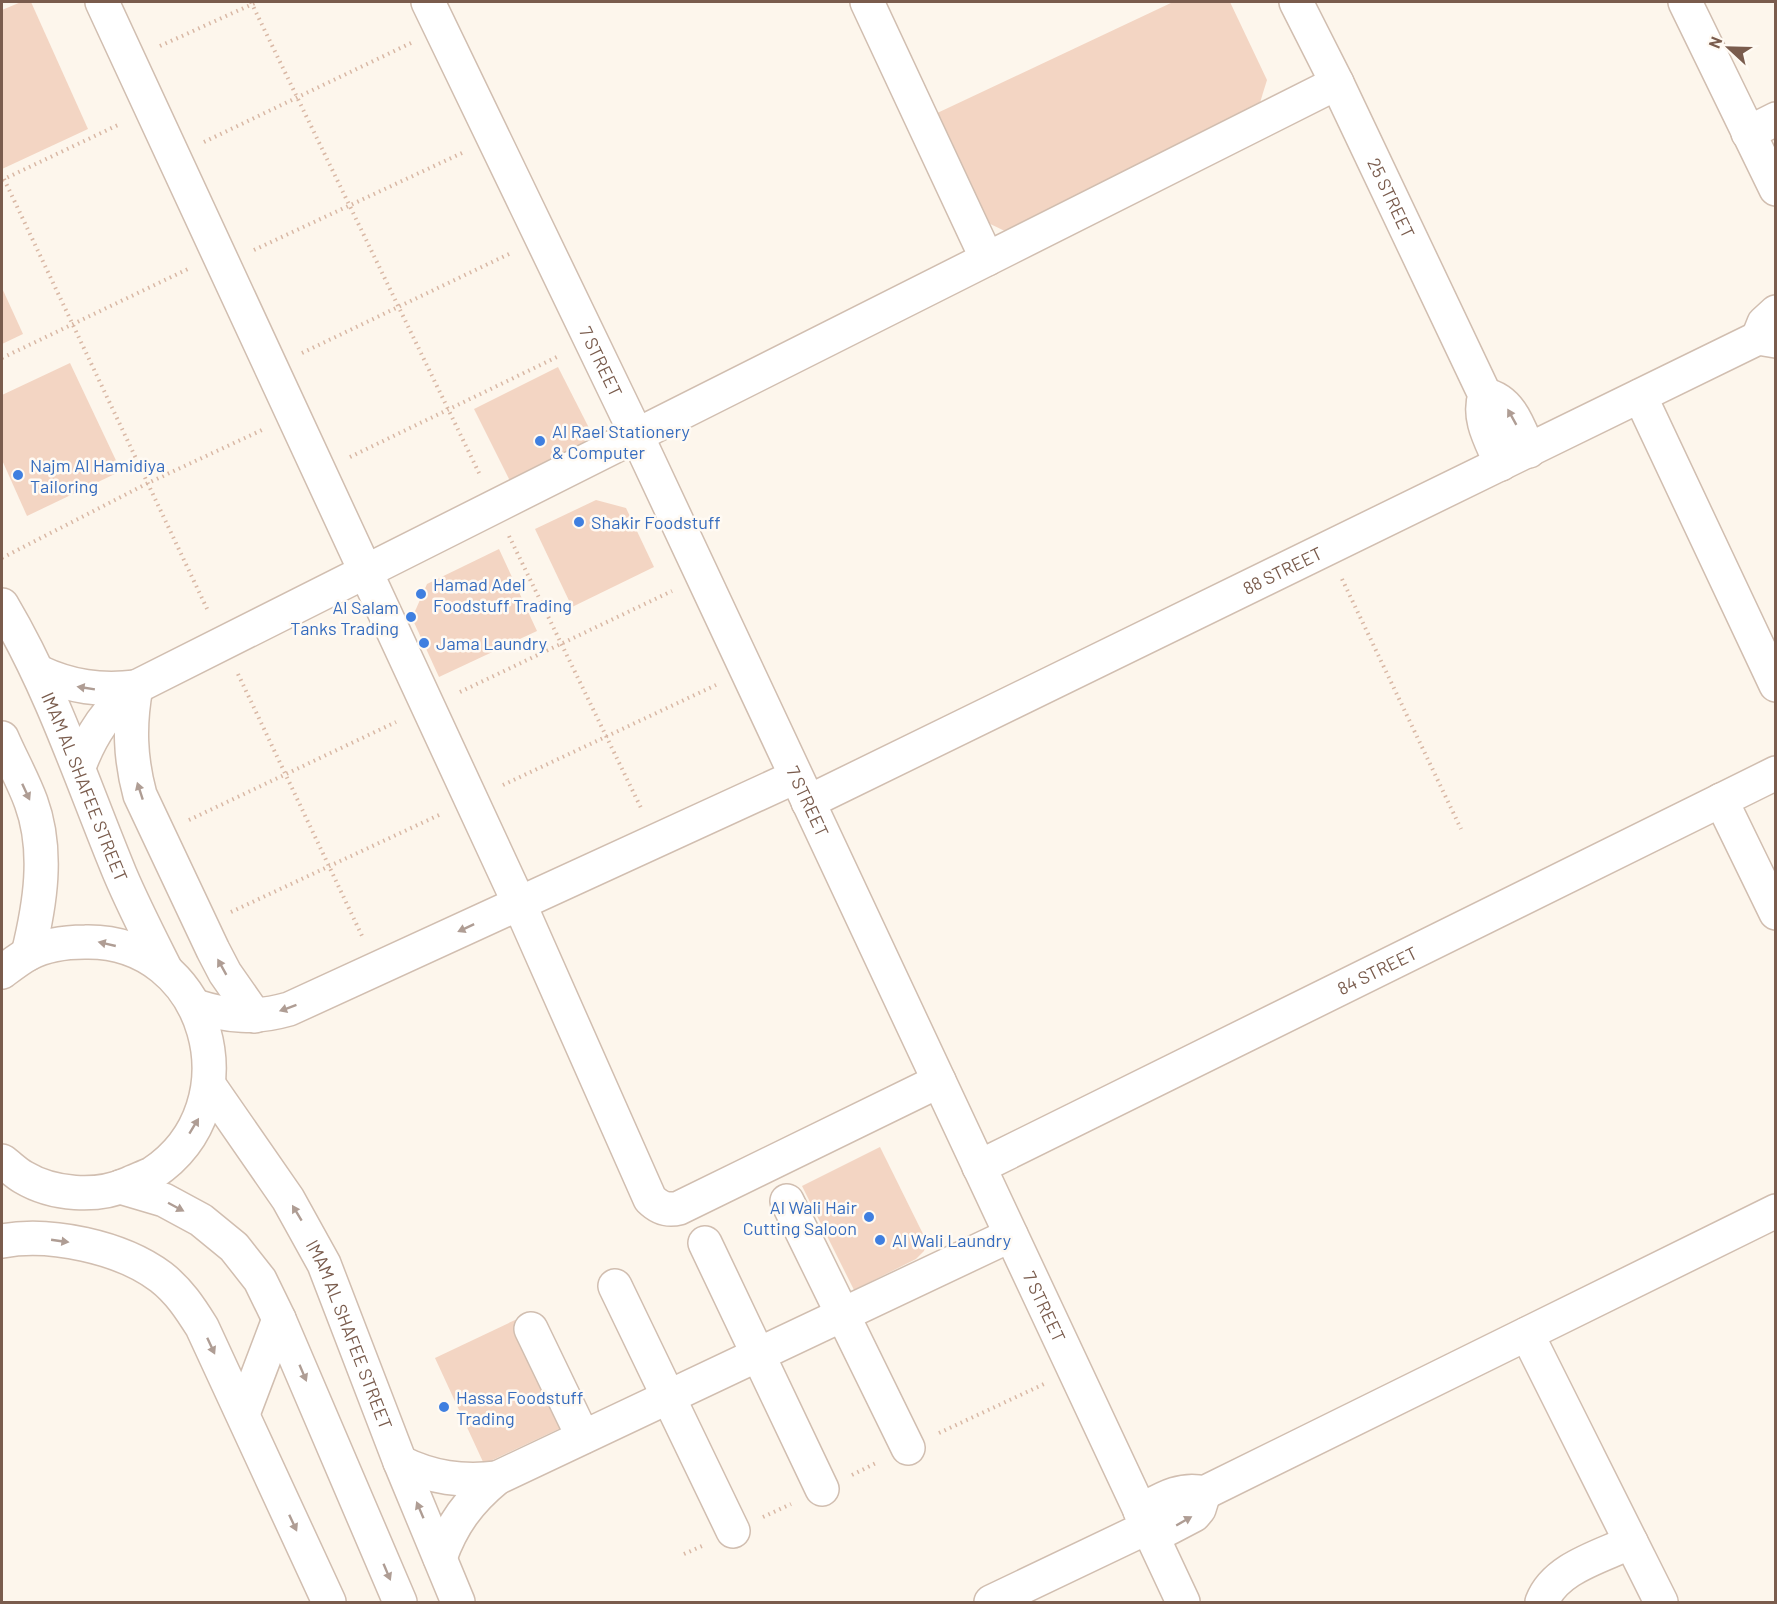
<svg xmlns="http://www.w3.org/2000/svg" width="1777" height="1604" viewBox="0 0 1777 1604" font-family="Barlow,sans-serif">
<style>
.building{fill:#f3d5c3}
.lines{fill:none;stroke-linecap:round;stroke-linejoin:round}
.minor-casing{stroke:#d1beb0;stroke-width:36}
.path{stroke:#d9b8a5;stroke-width:4;stroke-dasharray:1.5 4.5;stroke-linecap:butt}
.minor{stroke:#fff;stroke-width:33}
.oneway{fill:#af9d94}
.shop-dot{fill:#3f7fe0;stroke:#fffaf3;stroke-width:2}
.labels{text-anchor:middle;dominant-baseline:central;stroke-width:5;stroke-linejoin:round;paint-order:stroke}
.street-label{font-size:18px;fill:#7a5c4d;stroke:#fffaf3}
.shop-label{font-size:18px;fill:#366cbe;stroke:#fffaf3;text-anchor:start}
</style>
<rect width="100%" height="100%" fill="#fdf6ec"/>
<g class="building">
<polygon points="21,2 31,2 88,129 2,169 2,10"/>
<polygon points="1173,2 1230,2 1267,80 1258,109 1009,233 982,220 933,115"/>
<polygon points="2,288 23,334 2,344"/>
<polygon points="70,363 121,471 27,516 2,460 2,395"/>
<polygon points="558,367 589,428 579,458 515,491 474,409"/>
<polygon points="596,500 626,508 654,567 572,607 535,529"/>
<polygon points="499,549 537,631 439,677 412,618 427,584"/>
<polygon points="880,1147 926,1240 924,1251 916,1259 854,1290 802,1186"/>
<polygon points="515,1320 565,1426 484,1464 435,1358"/>
</g>
<g class="lines">
<defs>
<g id="minor">
<path d="M102,2L519,903L650,1199C659,1208 667,1211 679,1208L939,1081"/>
<path id="s1" d="M428,2L637,436L1183,1602"/>
<polyline points="867,2 987,259"/>
<path id="s2" d="M1296,2L1337,83L1485,395C1477,419 1492,442 1501,464"/>
<polyline points="1685,2 1776,189"/>
<polyline points="1748,133 1776,119"/>
<polyline points="1758,338 1764,323 1776,312"/>
<path d="M1485,395C1511,400 1519,428 1529,451"/>
<polyline points="1640,396 1776,685"/>
<path id="s3" d="M2,605C53,691 82,782 120,874C134,907 150,938 166,970"/>
<path d="M39,672C71,687 100,691 136,687"/>
<path d="M136,687C129,725 130,758 140,795L213,950L225,973L255,1016"/>
<path d="M2,738C11,759 23,780 31,802C49,851 40,905 28,954"/>
<path d="M79,767C91,734 108,709 136,687L1337,83"/>
<polyline points="1721,800 1776,913"/>
<path id="s4" d="M808,802L1758,338L1776,341"/>
<path d="M2,972C10,966 19,959 28,954C45,945 65,942 85,942C209,939 255,1105 153,1173C146,1177 136,1180 128,1184C97,1198 53,1195 23,1177C16,1173 9,1166 2,1161"/>
<path d="M195,1006C230,1017 253,1019 289,1009L795,777"/>
<path id="s5" d="M209,1085L288,1199L324,1264L400,1462L458,1602"/>
<path id="s6" d="M979,1167L1776,773"/>
<polyline points="120,1187 164,1200 201,1220 234,1247 260,1280 279,1319 400,1602"/>
<polyline points="787,1201 908,1448"/>
<path d="M2,1241C50,1232 121,1247 161,1277C179,1291 190,1308 202,1327L329,1602"/>
<polyline points="705,1243 822,1489"/>
<polyline points="615,1286 733,1531"/>
<polyline points="531,1329 583,1437"/>
<polyline points="1527,1334 1661,1602"/>
<polyline points="243,1414 279,1319"/>
<path d="M400,1462C432,1478 462,1482 497,1478"/>
<path d="M1140,1511C1161,1500 1180,1487 1204,1493L1776,1211"/>
<polyline points="1152,1537 1194,1515 1199,1509 1204,1493"/>
<path d="M440,1558C452,1524 469,1501 497,1478L1011,1235"/>
<polyline points="991,1602 1148,1527"/>
<path d="M1542,1602C1555,1568 1600,1557 1631,1542"/>
</g>
</defs>
<use href="#minor" class="minor-casing"/>
<g class="path">
<polyline points="251,2 480,475"/>
<polyline points="160,46 257,2"/>
<polyline points="204,142 411,43"/>
<polyline points="4,179 209,613"/>
<polyline points="2,180 120,124"/>
<polyline points="254,250 462,153"/>
<polyline points="302,353 511,253"/>
<polyline points="2,358 188,269"/>
<polyline points="350,457 559,356"/>
<polyline points="509,536 642,810"/>
<polyline points="2,558 148,483 262,430"/>
<polyline points="1342,579 1461,829"/>
<polyline points="238,674 363,938"/>
<polyline points="460,692 672,591"/>
<polyline points="503,785 716,685"/>
<polyline points="189,820 396,722"/>
<polyline points="231,912 439,815"/>
<polyline points="939,1433 1044,1384"/>
<polyline points="852,1475 878,1462"/>
<polyline points="763,1517 791,1504"/>
<polyline points="684,1554 702,1546"/>
</g>
<use href="#minor" class="minor"/>
</g>
<defs><path id="oneway-solid" d="M-6-.8H1V-3.2L6.5 0L1 3.2V.8H-6Z" transform="scale(1.5)"/></defs>
<g class="oneway">
<use href="#oneway-solid" transform="translate(1512 417) rotate(-119)"/>
<use href="#oneway-solid" transform="translate(86 688) rotate(-171)"/>
<use href="#oneway-solid" transform="translate(140 791) rotate(-108)"/>
<use href="#oneway-solid" transform="translate(26 792) rotate(65)"/>
<use href="#oneway-solid" transform="translate(466 928) rotate(155)"/>
<use href="#oneway-solid" transform="translate(107 944) rotate(-167)"/>
<use href="#oneway-solid" transform="translate(222 967) rotate(-119)"/>
<use href="#oneway-solid" transform="translate(288 1008) rotate(160)"/>
<use href="#oneway-solid" transform="translate(194 1126) rotate(-59)"/>
<use href="#oneway-solid" transform="translate(176 1207) rotate(28)"/>
<use href="#oneway-solid" transform="translate(297 1213) rotate(-121)"/>
<use href="#oneway-solid" transform="translate(60 1241) rotate(8)"/>
<use href="#oneway-solid" transform="translate(211 1346) rotate(65)"/>
<use href="#oneway-solid" transform="translate(303 1373) rotate(67)"/>
<use href="#oneway-solid" transform="translate(420 1510) rotate(-113)"/>
<use href="#oneway-solid" transform="translate(1184 1521) rotate(-30)"/>
<use href="#oneway-solid" transform="translate(293 1523) rotate(65)"/>
<use href="#oneway-solid" transform="translate(387 1572) rotate(67)"/>
</g>
<g class="shop-dot">
<circle cx="540" cy="441" r="6"/>
<circle cx="18" cy="475" r="6"/>
<circle cx="579" cy="522" r="6"/>
<circle cx="421" cy="594" r="6"/>
<circle cx="411" cy="617" r="6"/>
<circle cx="424" cy="643" r="6"/>
<circle cx="869" cy="1217" r="6"/>
<circle cx="880" cy="1240" r="6"/>
<circle cx="444" cy="1407" r="6"/>
</g>
<g class="labels">
<g class="street-label">
<text stroke="none"><textPath href="#s2" startOffset="218">25 STREET</textPath></text>
<text stroke="none"><textPath href="#s1" startOffset="399">7 STREET</textPath></text>
<text stroke="none"><textPath href="#s4" startOffset="528">88 STREET</textPath></text>
<text stroke="none"><textPath href="#s3" startOffset="200">IMAM AL SHAFEE STREET</textPath></text>
<text stroke="none"><textPath href="#s1" startOffset="885">7 STREET</textPath></text>
<text stroke="none"><textPath href="#s6" startOffset="444">84 STREET</textPath></text>
<text stroke="none"><textPath href="#s1" startOffset="1443">7 STREET</textPath></text>
<text stroke="none"><textPath href="#s5" startOffset="288">IMAM AL SHAFEE STREET</textPath></text>
</g>
<g class="shop-label">
<text x="552" y="431">Al Rael Stationery<tspan x="552" dy="21">&amp; Computer</tspan></text>
<text x="30" y="465">Najm Al Hamidiya<tspan x="30" dy="21">Tailoring</tspan></text>
<text x="591" y="522">Shakir Foodstuff</text>
<text x="433" y="584">Hamad Adel<tspan x="433" dy="21">Foodstuff Trading</tspan></text>
<text x="399" y="607" text-anchor="end">Al Salam<tspan x="399" dy="21">Tanks Trading</tspan></text>
<text x="436" y="643">Jama Laundry</text>
<text x="857" y="1207" text-anchor="end">Al Wali Hair<tspan x="857" dy="21">Cutting Saloon</tspan></text>
<text x="892" y="1240">Al Wali Laundry</text>
<text x="456" y="1397">Hassa Foodstuff<tspan x="456" dy="21">Trading</tspan></text>
</g>
</g>
<rect width="1777" height="1604" fill="none" stroke="#7a5c4d" stroke-width="6"/>
<g transform="translate(1729 48) rotate(292)" stroke="#fffaf3" stroke-width="4.5" paint-order="stroke">
<path d="M0-4.5L10 22L0 15L-10 22Z" fill="#7a5c4d"/>
<text y="-9" font-size="16" font-weight="bold" text-anchor="middle" fill="#7a5c4d">N</text>
</g>
</svg>
